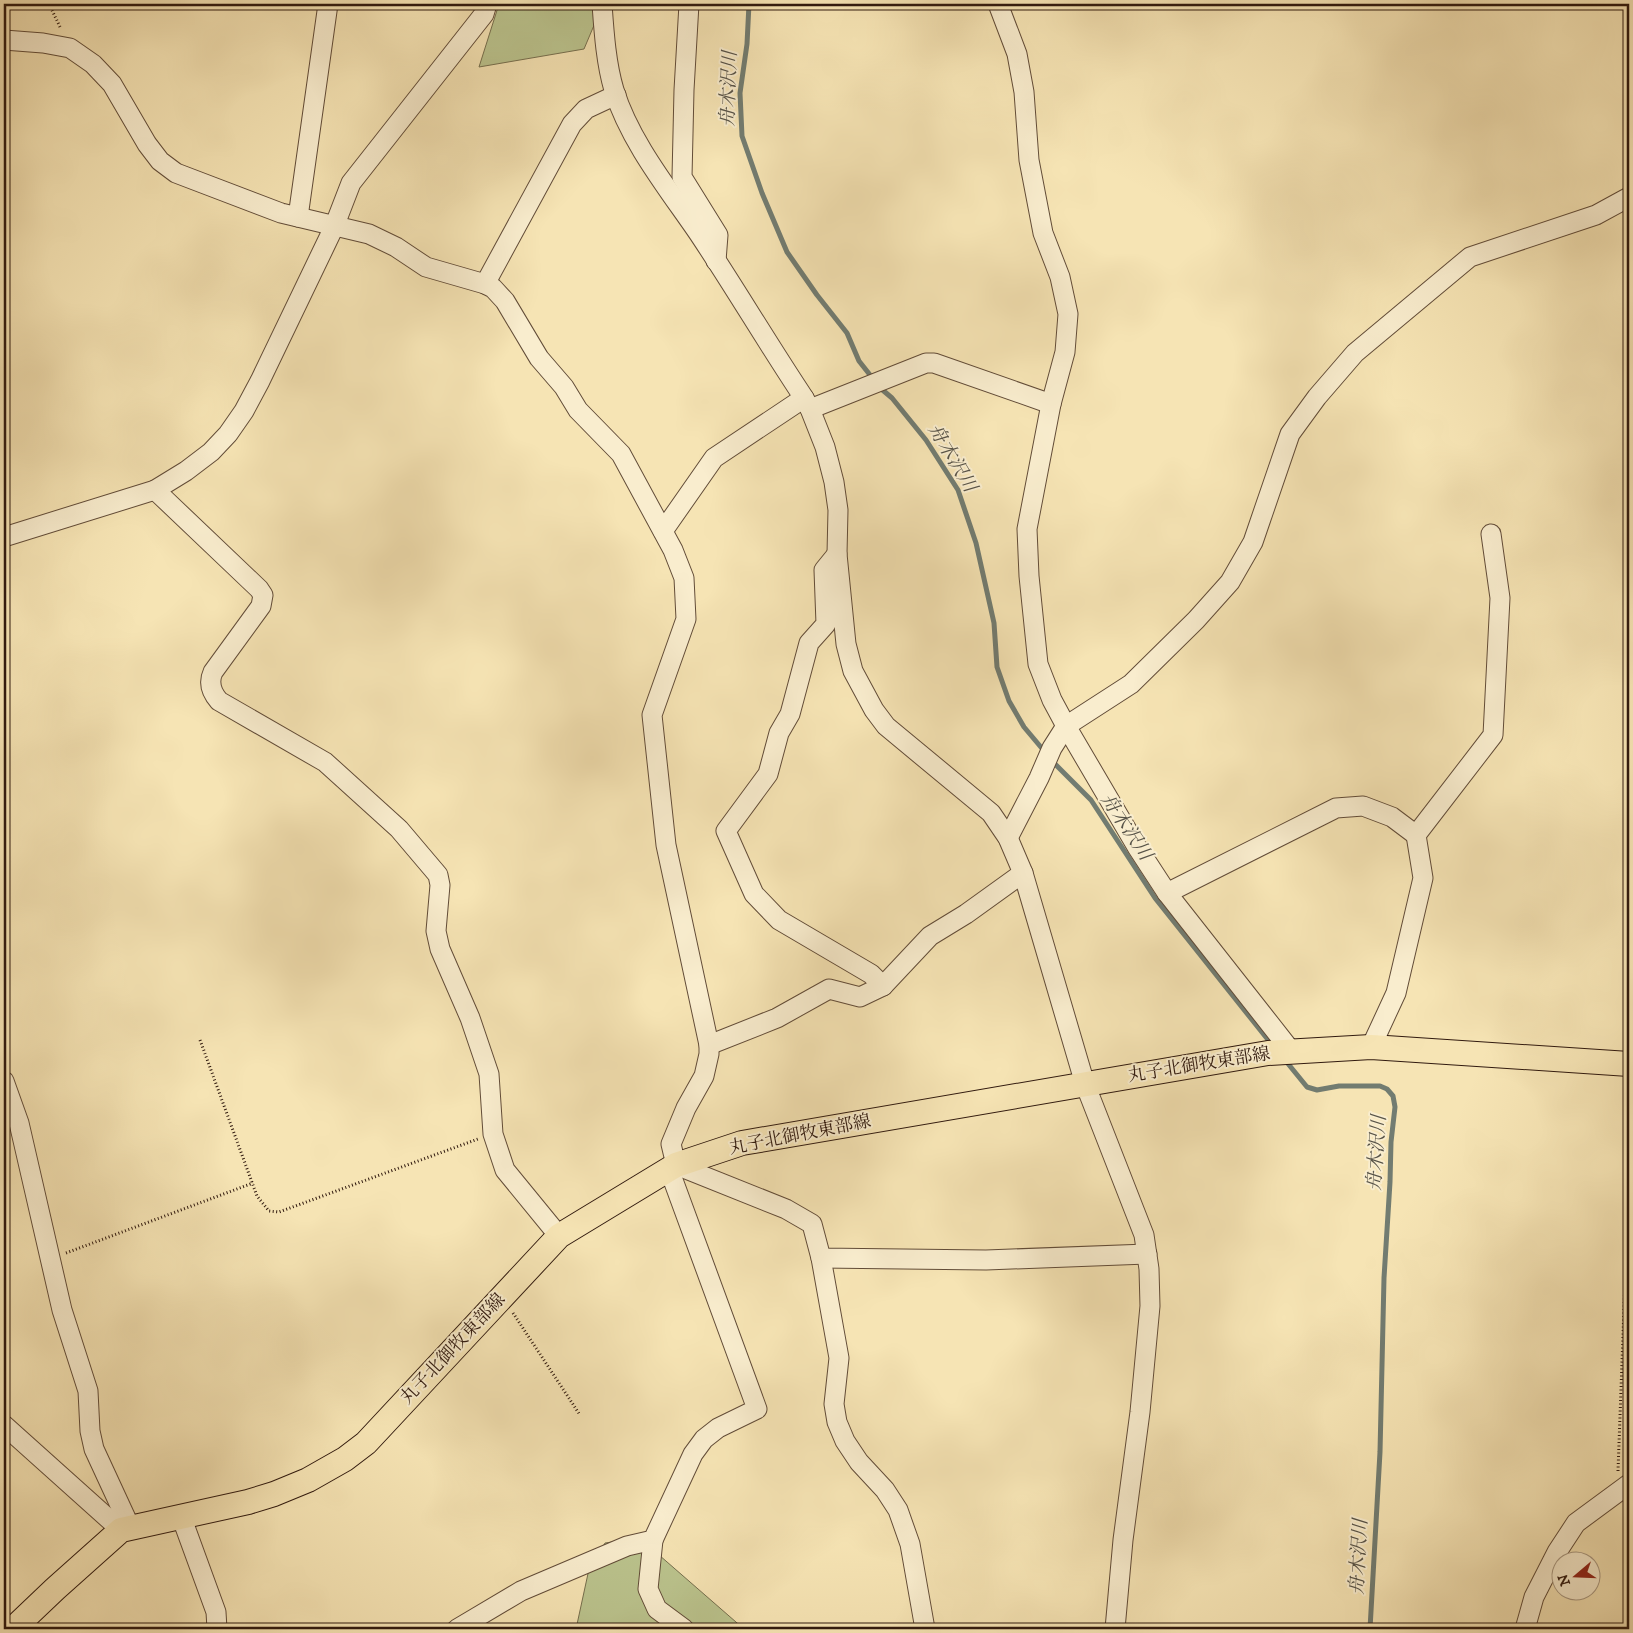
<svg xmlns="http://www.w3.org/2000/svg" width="1633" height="1633" viewBox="0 0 1633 1633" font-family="'IM FELL DW Pica','Noto Serif JP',serif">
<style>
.green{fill:#bbc48e;stroke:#766f4e}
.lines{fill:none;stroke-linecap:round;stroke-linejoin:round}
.stream{stroke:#727c71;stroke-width:5}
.minor-casing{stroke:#624c38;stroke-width:21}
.major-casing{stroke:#311a0f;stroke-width:26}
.path{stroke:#311a0f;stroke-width:3;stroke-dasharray:1 2.5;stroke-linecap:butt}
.minor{stroke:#f9edce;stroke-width:19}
.major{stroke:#f6e4b4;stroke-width:24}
.labels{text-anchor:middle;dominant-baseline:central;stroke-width:4;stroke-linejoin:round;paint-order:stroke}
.street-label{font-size:18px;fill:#311a0f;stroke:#f9edce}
.water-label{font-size:19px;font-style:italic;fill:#575348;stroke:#f9edce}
</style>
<rect width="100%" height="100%" fill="#f6e4b4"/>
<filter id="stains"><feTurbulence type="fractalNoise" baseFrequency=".004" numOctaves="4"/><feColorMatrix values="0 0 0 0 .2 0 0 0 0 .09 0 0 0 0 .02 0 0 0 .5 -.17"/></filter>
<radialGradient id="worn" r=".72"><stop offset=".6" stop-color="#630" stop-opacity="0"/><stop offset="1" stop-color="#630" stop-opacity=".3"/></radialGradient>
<g class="green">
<polygon points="499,4 603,4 584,49 479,67"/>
<polygon points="626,1540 651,1548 744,1629 576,1629 589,1569 605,1543"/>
</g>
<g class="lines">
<g class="stream">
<polyline points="749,4 747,44 740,93 742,136 762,193 787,252 817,295 847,333 859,361 874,380"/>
<polyline points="879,387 892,398 926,440 958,490 976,543 994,623 997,667 1009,701 1024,727 1045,752"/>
<polyline points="1052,761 1091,800 1155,898 1273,1046"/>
<polyline points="1285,1060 1307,1087 1317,1090 1339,1086 1380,1086 1387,1089 1393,1096 1395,1107 1391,1142 1390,1182 1384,1278 1380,1452 1370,1629"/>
</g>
<defs>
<g id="minor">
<path d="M602,4C604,32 606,63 614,90C630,142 669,190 699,234C735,288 768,344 804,398L810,409L825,447L834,482L838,510L837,554L846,644L853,671L874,710L886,726L991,813L1008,838L1023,873L1085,1084L1144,1235L1149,1269L1150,1306L1140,1412L1123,1540L1115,1629"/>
<polyline points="689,4 684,90 682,177 718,235 716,261"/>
<polyline points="998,4 1017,54 1024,92 1029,160 1043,233 1060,277 1068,314 1065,352 1051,404 1027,529 1029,576 1038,664 1052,700 1066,726 1137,847 1167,893 1292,1052"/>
<polyline points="4,40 43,43 70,48 93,64 112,84 147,144 160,161 176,173 281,213 369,234 396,247 426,267 485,284 493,288 505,301 539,358 564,387 578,410 621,454 673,550 684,578 686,619 652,715 666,845 709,1045 709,1054 704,1076 686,1108 671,1144 676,1165 786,1209 812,1224 821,1258 986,1260 1147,1254"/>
<polyline points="298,217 328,4"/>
<polyline points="485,284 572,124 586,109 616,95"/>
<polyline points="810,409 926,363 934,363 1051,404"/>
<path d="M155,490L259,589L263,595L261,606L213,672C208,683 212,693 219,701L325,762L399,829L438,875L440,885L436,931L440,949L470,1018L489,1074L493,1134L505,1170L559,1236"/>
<polyline points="663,531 714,458 804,398"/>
<polyline points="4,537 155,490 186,471 211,452 228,434 244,411 260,381 334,227 351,183 484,14 487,4"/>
<polyline points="837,554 824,570 826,624 809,643 790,714 779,733 768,774 726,831 754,894 779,920 871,974 883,986"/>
<polyline points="1008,838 1039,778 1052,748 1066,726 1131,684 1196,620 1230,582 1253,542 1290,434 1317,397 1355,353 1470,257 1596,215 1629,197"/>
<polyline points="1167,893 1336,808 1363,806 1392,817 1416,835"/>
<polyline points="709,1045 777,1018 829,989 860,997 883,986 930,936 966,914 1023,873"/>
<polyline points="1371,1047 1396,993 1423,878 1416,835 1493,735 1500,598 1491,534"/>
<polyline points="4,1081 19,1123 62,1310 88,1391 90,1431 94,1449 130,1527"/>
<polyline points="821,1258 839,1358 834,1404 837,1422 845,1441 859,1462 885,1490 898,1510 910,1544 925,1629"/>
<polyline points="4,1425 121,1530"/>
<polyline points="181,1516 216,1612 217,1629"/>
<polyline points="653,1540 648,1589 657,1609 684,1629"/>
<polyline points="457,1629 521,1591 627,1546 653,1540 693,1454 704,1439 718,1428 757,1409 669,1169"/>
<polyline points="1525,1629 1534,1597 1557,1552 1576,1523 1629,1484"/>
</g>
<polyline id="major" points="13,1629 55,1589 121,1530 248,1502 274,1494 308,1480 345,1459 366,1443 559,1236 676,1165 742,1143 1268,1053 1371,1047 1629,1064"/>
</defs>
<use href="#minor" class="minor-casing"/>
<use href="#major" class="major-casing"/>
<g class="path">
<polyline points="49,4 61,29"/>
<polyline points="200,1040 257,1196 269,1211 279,1212 478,1139"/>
<polyline points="66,1253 253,1183"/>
<polyline points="513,1313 580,1415"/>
<polyline points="1618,1471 1629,1172"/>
</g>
<use href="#minor" class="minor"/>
<use href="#major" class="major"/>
</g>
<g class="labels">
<g class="street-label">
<text transform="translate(1199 1065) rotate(-9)">丸子北御牧東部線</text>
<text transform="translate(800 1135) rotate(-11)">丸子北御牧東部線</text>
<text transform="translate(453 1349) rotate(-47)">丸子北御牧東部線</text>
</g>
<g class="water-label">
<text transform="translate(729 89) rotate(-88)">舟木沢川</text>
<text transform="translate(952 458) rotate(59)">舟木沢川</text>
<text transform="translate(1126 827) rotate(56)">舟木沢川</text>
<text transform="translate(1377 1153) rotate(-86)">舟木沢川</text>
<text transform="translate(1359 1557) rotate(-87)">舟木沢川</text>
</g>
</g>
<rect width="1633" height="1633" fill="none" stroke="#f6e4b4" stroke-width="20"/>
<rect x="5" y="5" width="1623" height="1623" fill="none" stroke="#311a0f" stroke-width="2.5"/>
<rect x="10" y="10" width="1613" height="1613" fill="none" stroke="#311a0f"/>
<g transform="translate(1576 1576) rotate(251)"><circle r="24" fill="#f9edce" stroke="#a99982"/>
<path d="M0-4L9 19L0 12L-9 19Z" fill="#8f2418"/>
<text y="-8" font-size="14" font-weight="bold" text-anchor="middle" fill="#311a0f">N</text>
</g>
<rect width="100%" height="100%" filter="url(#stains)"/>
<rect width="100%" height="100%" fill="url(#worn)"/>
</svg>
